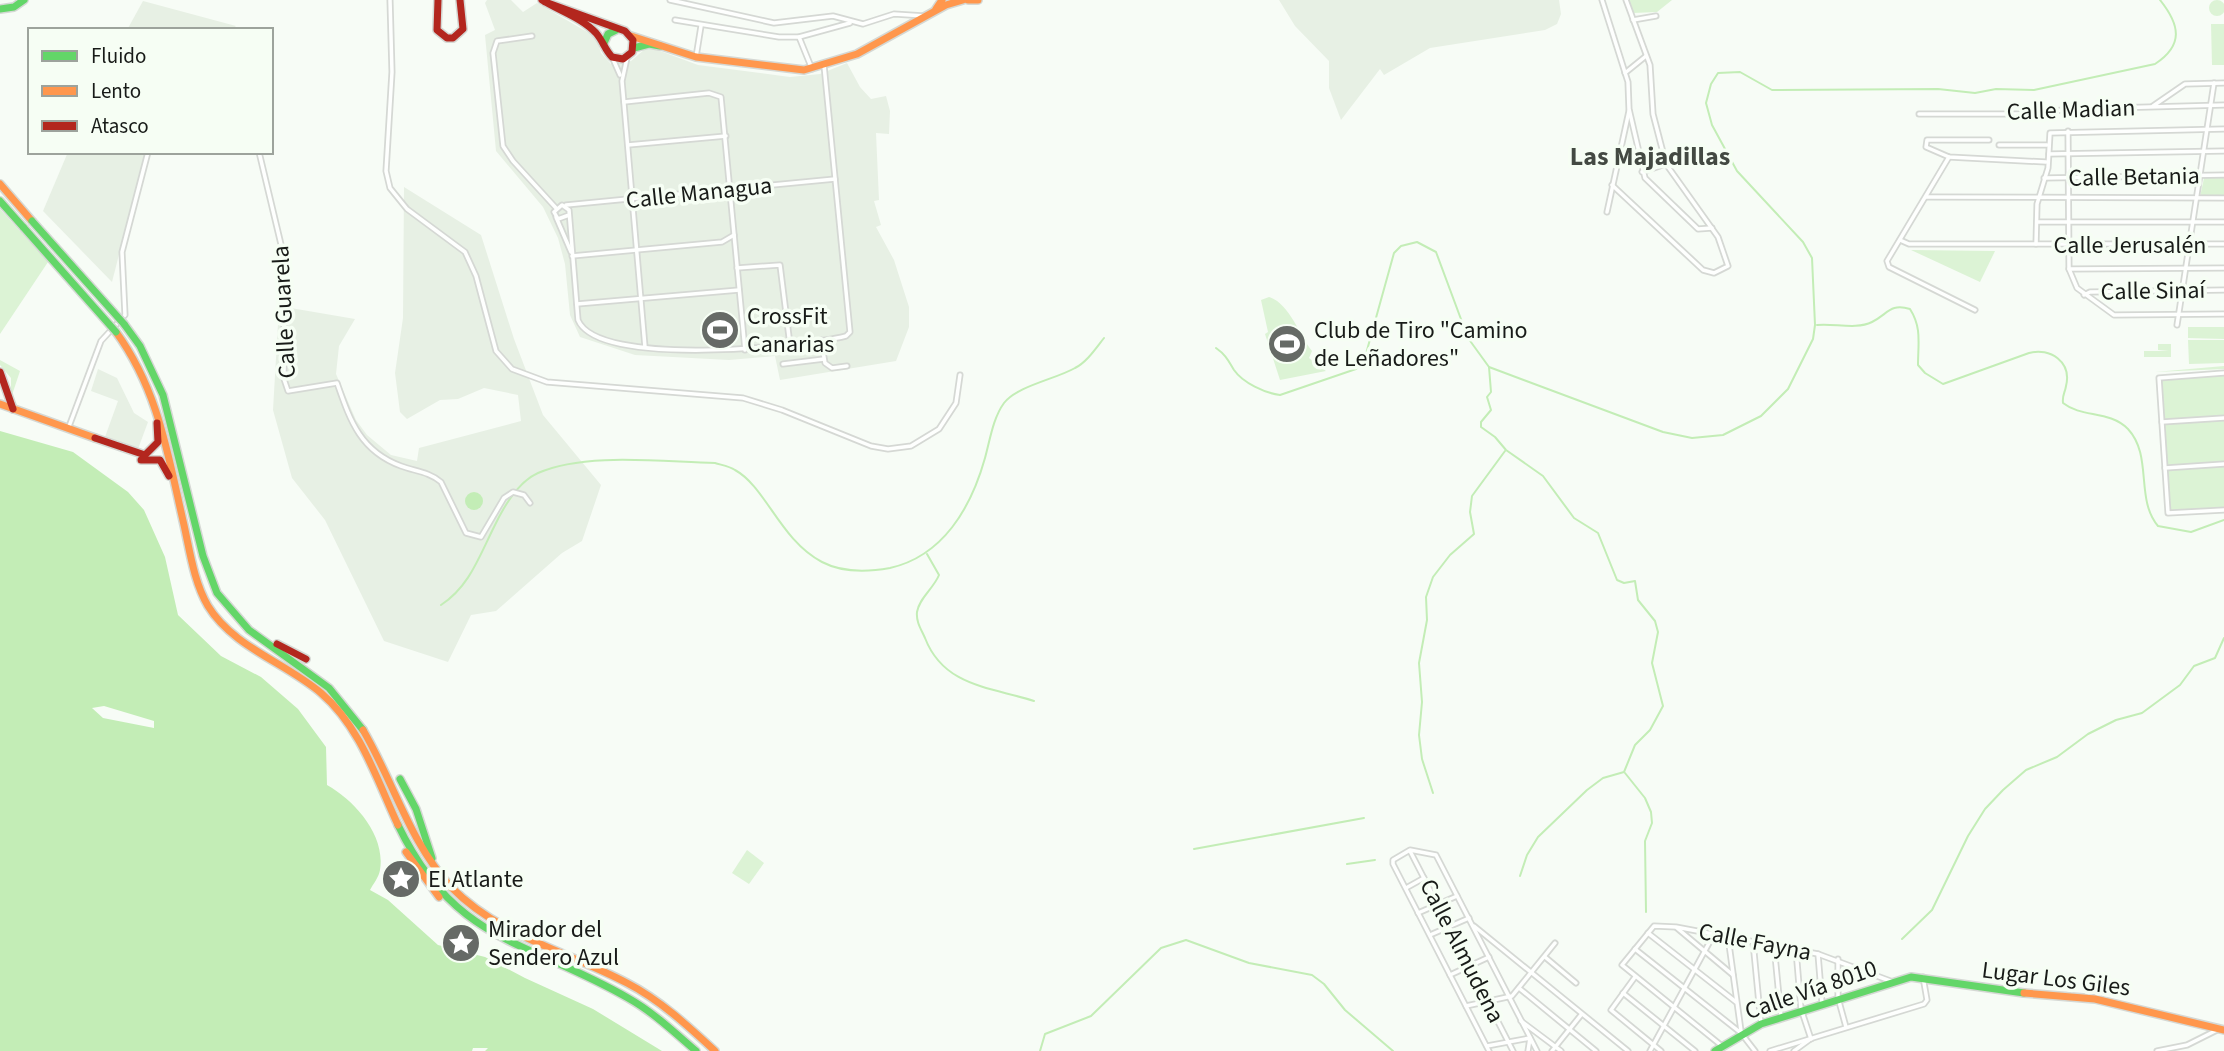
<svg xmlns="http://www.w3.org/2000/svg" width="2224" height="1051" viewBox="0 0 2224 1051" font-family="'Source Sans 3',sans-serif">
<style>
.built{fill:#e7f0e4}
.green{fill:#dcf3d5}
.water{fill:#c3edb6;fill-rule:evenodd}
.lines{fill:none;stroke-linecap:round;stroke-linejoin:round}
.stream{stroke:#c3edb6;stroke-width:2}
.street-casing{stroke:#d5d8d4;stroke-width:7}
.fast-casing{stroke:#d5d8d4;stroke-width:10}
.slow-casing{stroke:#d5d8d4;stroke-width:10}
.jam-casing{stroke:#d5d8d4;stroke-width:10}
.street{stroke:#fefffe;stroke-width:3.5}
.fast{stroke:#63d668;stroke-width:7}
.slow{stroke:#ff974d;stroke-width:7}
.jam{stroke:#b3261e;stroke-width:7}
.fast-bridge-casing{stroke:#d5d8d4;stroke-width:10;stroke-linecap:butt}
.fast-bridge{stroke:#63d668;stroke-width:7}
.labels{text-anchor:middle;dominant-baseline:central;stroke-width:7;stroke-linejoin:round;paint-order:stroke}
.street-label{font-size:24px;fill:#181b18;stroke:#f6fef4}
.poi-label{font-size:24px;fill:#181b18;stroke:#f6fef4;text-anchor:start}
.neighbourhood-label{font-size:26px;font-weight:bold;fill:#434942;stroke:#f6fef4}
</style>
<rect width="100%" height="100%" fill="#f7fcf6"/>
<g class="built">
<polygon points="487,0 511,0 523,12 537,3 596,37 601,53 611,64 631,61 645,49 655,49 698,65 790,77 820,74 847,63 860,87 871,99 886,96 890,111 889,134 876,133 879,200 874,201 881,225 876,227 894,260 909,307 909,327 896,361 780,380 775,356 729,360 635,355 580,337 570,315 565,264 558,238 543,207 496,151 485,35 495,30 485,3"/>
<polygon points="1279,0 1559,0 1561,14 1557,24 1545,30 1430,48 1384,75 1380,69 1341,120 1329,88 1329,61 1295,26"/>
<polygon points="143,1 236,26 231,30 127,30"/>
<polygon points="68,152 145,152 112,282 43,211"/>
<polygon points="404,187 481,235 514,339 543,415 601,485 582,541 562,553 496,611 471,615 448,662 384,641 325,520 292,478 273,410 279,306 355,319 339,346 336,374 356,420 367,435 391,455 417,461 419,448 521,421 518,395 484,388 458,399 440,400 407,419 400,412 395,373 403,318"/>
<polygon points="98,369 117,378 134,413 148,422 138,449 105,437 118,401 91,391"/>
</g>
<g class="green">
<circle cx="2217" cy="8" r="8"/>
<polygon points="1629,0 1672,0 1657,12 1633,13"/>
<polygon points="2211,24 2224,24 2224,65 2212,65"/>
<polygon points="2204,178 2224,178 2224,196 2200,197"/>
<polygon points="0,209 48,262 0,334"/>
<polygon points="1911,250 1995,251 1980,282"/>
<path d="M1269,297C1290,304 1299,335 1312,351L1309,358L1326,371L1280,380L1265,334L1268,332L1261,300Z"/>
<polygon points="2188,327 2224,327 2224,339 2188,338"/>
<polygon points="2188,340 2224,340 2224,363 2189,364"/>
<polygon points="2158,344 2171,344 2171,357 2144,357 2144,351 2169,351 2158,350"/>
<polygon points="0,360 20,371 11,398 11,378 0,365"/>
<polygon points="2224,366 2224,369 2155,372"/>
<polygon points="2224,373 2224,510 2168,513 2159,378"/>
<polygon points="747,850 764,863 749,884 732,873"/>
</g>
<g class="water">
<path d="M0,431L73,452L128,492L144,510L165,557L178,615L221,656L261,677L298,709L326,747L327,785C354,800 386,835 380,870C379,877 373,884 370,890L388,900L438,945L485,957L525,978L593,1009L662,1051H485L488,1048H473L472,1051H0ZM104,706L154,721V728L103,718L92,708Z"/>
<circle cx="474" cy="501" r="9"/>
</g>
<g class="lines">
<g class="stream">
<path d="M1817,325C1834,323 1856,330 1872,322C1888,314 1890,303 1910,309C1922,328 1918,343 1918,365L1925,373L1943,384L2029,353C2050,347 2072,362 2066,386C2065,393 2062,395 2063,403C2082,418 2109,410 2128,429C2153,456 2135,499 2158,526L2191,532L2224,520"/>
<path d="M1216,348C1226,355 1228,360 1234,370C1243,383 1265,393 1280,395L1356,369L1364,361L1394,253L1401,246L1417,242L1436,252L1468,338L1489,367L1663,432L1692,438L1723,435L1761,416L1788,389L1813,339L1815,325L1812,258L1803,242L1737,171L1712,125L1706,103L1711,84L1718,73L1740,72L1772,90L1938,89L1975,93L1996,89L2034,90L2155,64C2184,45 2180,25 2160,0"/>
<polyline points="1489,367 1491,392 1487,397 1491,410 1481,422 1481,427 1495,437 1506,450 1543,476 1574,518 1598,533 1617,580 1624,583 1635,581 1638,600 1655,621 1658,632 1652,663 1663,706 1650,730 1635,745 1624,772 1603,778 1587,790 1538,837 1527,855 1520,876"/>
<path d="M927,554L939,575C934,588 919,598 917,612C916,622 921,629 925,638C944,687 991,687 1034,701"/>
<path d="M441,605C469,587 479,557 494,527C503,508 517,482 538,473C585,452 663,462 715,463C721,465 729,466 735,470C766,487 780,540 822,562C843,573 868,572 890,568C943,556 971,508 985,458C990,440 993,418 1004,403C1017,386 1056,379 1075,368C1087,362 1096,348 1104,338"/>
<polyline points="1625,773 1645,798 1651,812 1652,823 1645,841 1646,912"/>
<polyline points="1433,793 1422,759 1419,735 1422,702 1419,663 1427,620 1426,597 1433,577 1450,555 1474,534 1470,512 1472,496 1505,451"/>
<polyline points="1194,849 1364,818"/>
<polyline points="1347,864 1375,860"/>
<polyline points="1902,939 1932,910 1968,836 1985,809 2003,790 2026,770 2057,757 2088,734 2116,720 2142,713 2180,685 2194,666 2215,658 2224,638"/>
<polyline points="1040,1051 1045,1034 1091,1016 1161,948 1186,940 1249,963 1312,975 1324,984 1345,1010 1393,1051"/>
</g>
<defs>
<g id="street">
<polyline points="390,0 392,72 386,171 390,188 407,209 465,252 476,276 496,351 512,369 547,382 743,398 782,410 871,446 888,449 911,446 939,429 956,403 960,375"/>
<polyline points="670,0 774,23 833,16 863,24 894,14 925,16"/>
<polyline points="1602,0 1628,82 1629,109 1645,178 1698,229 1712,228"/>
<polyline points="675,20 779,37 799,37 850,23"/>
<polyline points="1633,20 1656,16"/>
<polyline points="532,36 497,41 493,53 503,146 513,161 556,208"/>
<polyline points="799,37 812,69"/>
<polyline points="696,57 701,26"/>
<polyline points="627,58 622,81 645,347"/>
<polyline points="613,59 620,75"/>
<polyline points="1625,73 1646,56"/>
<polyline points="624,102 709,93 721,97 745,350"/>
<polyline points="2153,106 2185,84 2224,83"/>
<polyline points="1919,114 2021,114 2073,109 2224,105"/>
<polyline points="2068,131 2069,269 2077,288 2114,315 2224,314"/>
<polyline points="1989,140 1927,140 1926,147 1949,157 2046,162"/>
<polyline points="628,145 726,136"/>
<polyline points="1999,145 2047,145"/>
<path d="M259,152L284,257V379L288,391L337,383C350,420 360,451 401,466C414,471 430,472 441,482L466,533L481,537L504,498L513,492L524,495L530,503"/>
<polyline points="2049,154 2224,151"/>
<polyline points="1949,157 1887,261 1889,267 1975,310"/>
<polyline points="1642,172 1666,164"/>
<polyline points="2044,178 2224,175"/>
<polyline points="1612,185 1703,270 1714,273 1728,266 1718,237 1666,164 1653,114 1650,65 1626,0"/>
<polyline points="1926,197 2224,198"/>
<polyline points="566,205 835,179"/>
<polyline points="1607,212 1629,111"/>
<path d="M569,215L558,219L554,212L562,205L569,210L578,320C598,368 803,347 846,336L850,332L824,65"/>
<polyline points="556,217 571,252"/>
<polyline points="2037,222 2224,222"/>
<polyline points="1900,240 1909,244 2224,244"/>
<polyline points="2036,244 2037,204 2048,168 2050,133 2224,129"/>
<polyline points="572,256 722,242 734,235"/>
<polyline points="737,268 780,265 790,345"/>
<polyline points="2069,269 2224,268"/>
<polyline points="2084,295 2090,292 2224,290"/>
<polyline points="577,304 739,290"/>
<polyline points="2177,325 2214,83"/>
<polyline points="821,340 825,363 832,368 847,366"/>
<polyline points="783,364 824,359"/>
<polyline points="2224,373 2159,378 2168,513 2224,510"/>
<polyline points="2162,422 2224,418"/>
<polyline points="68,429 101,341 125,315 122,252 148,152"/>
<polyline points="2165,468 2224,464"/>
<polyline points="1410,851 1513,1051"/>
<polyline points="1406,888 1424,878"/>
<polyline points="1418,913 1457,896"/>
<polyline points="1474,926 1628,1051"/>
<polyline points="1677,928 1733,975"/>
<polyline points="1648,933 1736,1002"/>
<polyline points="1430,935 1469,918"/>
<polyline points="1728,937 1741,1031"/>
<polyline points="1753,942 1761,1024"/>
<polyline points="1774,945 1781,1017"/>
<polyline points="1635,949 1741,1033 1755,1051"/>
<polyline points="1796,950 1801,1009 1811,1039"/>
<polyline points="1818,954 1822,1003"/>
<polyline points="1545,957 1576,983"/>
<polyline points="1838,959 1838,998 1846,1027"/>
<polyline points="1450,975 1489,957"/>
<polyline points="1635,977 1611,1010 1661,1051"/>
<polyline points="1519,988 1596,1051"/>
<polyline points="1623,993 1695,1051"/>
<polyline points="1466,1006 1512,996 1555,943"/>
<polyline points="1521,1021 1561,1051"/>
<polyline points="1487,1046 1530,1038 1528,1051"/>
<polyline points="1722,1046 1622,965 1654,926 1676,927 1818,954 1893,982"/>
<polyline points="1489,1051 1393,864 1393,860 1410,850 1436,855 1537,1051"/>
<polyline points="1552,1051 1581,1015"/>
<polyline points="1650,1051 1714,934"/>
<polyline points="1770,1051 1924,1004 1927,1000 1923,977"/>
<polyline points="1794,1051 1809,1040"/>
<polyline points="2157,1051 2187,1045 2219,1029"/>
</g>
<g id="fast">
<polyline points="0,9 14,7 24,0"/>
<polyline points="604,43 608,34 616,30"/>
<polyline points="634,48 649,44 660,46"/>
<polyline points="0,201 24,228"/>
<polyline points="124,324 140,346 163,395 203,556 217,593 249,630 329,688 363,730"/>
<polyline points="400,779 416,809 432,858"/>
<path d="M398,825C455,944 528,940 628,998C653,1012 674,1032 696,1051"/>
<polyline points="1715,1051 1761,1024 1911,977 2024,993"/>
</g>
<g id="slow">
<polyline points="968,0 978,0"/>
<polyline points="936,9 942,0"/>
<polyline points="631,36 696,57 804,70 857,54 946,5 963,0"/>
<polyline points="0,184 32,221"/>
<path d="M116,332C159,391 168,456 184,525C190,552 194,582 208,606C233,647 286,663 321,693C360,726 377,780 398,825"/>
<polyline points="0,404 95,438"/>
<path d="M363,730C393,781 410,843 451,887C500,937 567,951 627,983C660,1000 688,1026 715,1051"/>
<polyline points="406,852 439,897"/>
<polyline points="2024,993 2095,999 2224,1030"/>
</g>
<g id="jam">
<polyline points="438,0 437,30 447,38 453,38 463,29 460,0"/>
<path d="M542,0C560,11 582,18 596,33C603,41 605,50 612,57L623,59L632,52L633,40L625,31L545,2"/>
<polyline points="0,372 13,409"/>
<polyline points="95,438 145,455 158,442 157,423"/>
<polyline points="141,460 160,460 169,476"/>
<polyline points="277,644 306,659"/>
</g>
</defs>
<use href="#street" class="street-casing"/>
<use href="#fast" class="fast-casing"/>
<use href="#slow" class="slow-casing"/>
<use href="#jam" class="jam-casing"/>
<use href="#street" class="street"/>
<use href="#fast" class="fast"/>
<use href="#slow" class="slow"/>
<use href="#jam" class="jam"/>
<defs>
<g id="fast-bridge">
<polyline points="32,221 124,324"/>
<polyline points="24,228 116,332"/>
</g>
</defs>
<use href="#fast-bridge" class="fast-bridge-casing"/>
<use href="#fast-bridge" class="fast-bridge"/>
</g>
<defs>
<symbol id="stadium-disc" viewBox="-11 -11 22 22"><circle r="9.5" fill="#666a66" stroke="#f6fef4"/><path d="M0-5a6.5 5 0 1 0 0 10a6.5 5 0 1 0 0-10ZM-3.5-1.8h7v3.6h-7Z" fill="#fff"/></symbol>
<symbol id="sight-disc" viewBox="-11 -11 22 22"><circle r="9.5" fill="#666a66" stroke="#f6fef4"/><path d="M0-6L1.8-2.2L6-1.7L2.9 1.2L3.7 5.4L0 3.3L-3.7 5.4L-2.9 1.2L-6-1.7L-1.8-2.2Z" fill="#fff"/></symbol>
</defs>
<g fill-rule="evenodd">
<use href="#stadium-disc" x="698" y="308" width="44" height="44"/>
<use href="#stadium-disc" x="1265" y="322" width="44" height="44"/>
<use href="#sight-disc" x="379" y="857" width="44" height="44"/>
<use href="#sight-disc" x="439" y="921" width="44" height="44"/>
</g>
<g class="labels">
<g class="street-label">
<text transform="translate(2071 110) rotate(-2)">Calle Madian</text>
<text transform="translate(2134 177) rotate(-1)">Calle Betania</text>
<text transform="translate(699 193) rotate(-6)">Calle Managua</text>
<text x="2130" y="245">Calle Jerusalén</text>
<text transform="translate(2153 291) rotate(-1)">Calle Sinaí</text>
<text transform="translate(284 312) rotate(-93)">Calle Guarela</text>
<text transform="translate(1755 942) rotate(11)">Calle Fayna</text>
<text transform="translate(1462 951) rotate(63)">Calle Almudena</text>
<text transform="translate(2056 979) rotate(7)">Lugar Los Giles</text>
<text transform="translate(1811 990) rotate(-19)">Calle Vía 8010</text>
</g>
<g class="poi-label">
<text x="747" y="316">CrossFit<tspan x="747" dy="28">Canarias</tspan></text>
<text x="1314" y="330">Club de Tiro "Camino<tspan x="1314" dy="28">de Leñadores"</tspan></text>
<text x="428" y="879">El Atlante</text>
<text x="488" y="929">Mirador del<tspan x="488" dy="28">Sendero Azul</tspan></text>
</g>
<g class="neighbourhood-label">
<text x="1650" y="156">Las Majadillas</text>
</g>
</g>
<rect x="28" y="28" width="245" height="126" fill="#f6fef4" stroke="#9da39c" stroke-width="2"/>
<rect x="42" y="51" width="35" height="10" fill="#63d668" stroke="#9da39c" stroke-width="2"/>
<text x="91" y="63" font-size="21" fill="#181b18">Fluido</text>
<rect x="42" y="86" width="35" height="10" fill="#ff974d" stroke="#9da39c" stroke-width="2"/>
<text x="91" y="98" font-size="21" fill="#181b18">Lento</text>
<rect x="42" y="121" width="35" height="10" fill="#b3261e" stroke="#9da39c" stroke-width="2"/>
<text x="91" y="133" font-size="21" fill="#181b18">Atasco</text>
</svg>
